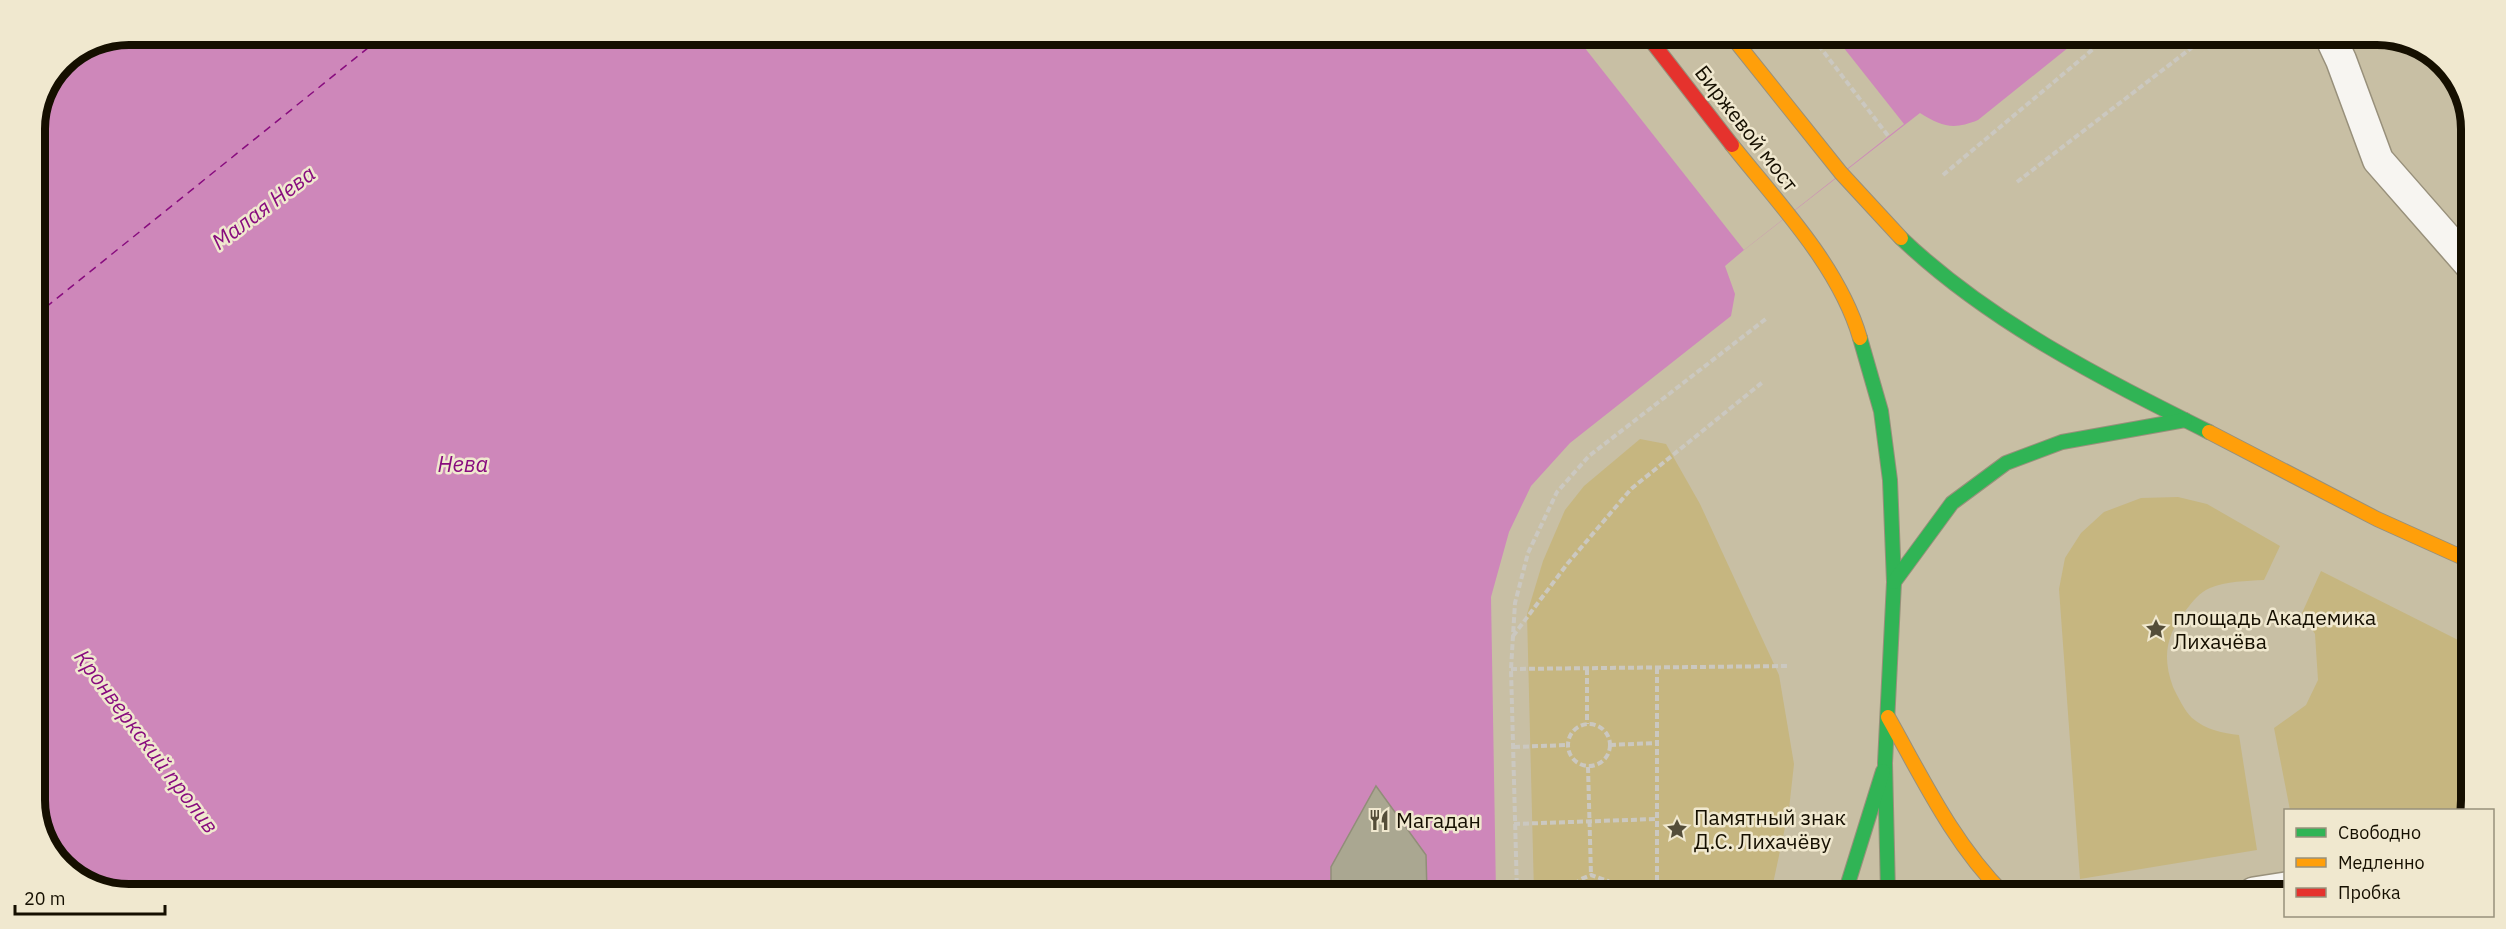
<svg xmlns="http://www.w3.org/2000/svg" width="2506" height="929" viewBox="0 0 2506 929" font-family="'IBM Plex Sans',sans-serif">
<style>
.green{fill:#c6b680}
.water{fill:#ce87ba}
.pier{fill:#c8bfa4}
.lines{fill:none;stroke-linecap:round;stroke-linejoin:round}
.ferry{stroke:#880c7e;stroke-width:1.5;stroke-dasharray:8 6;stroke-linecap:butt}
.building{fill:#aaa791;stroke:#918e79;stroke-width:1.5}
.lane-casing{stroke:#98907b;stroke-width:33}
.street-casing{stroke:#98907b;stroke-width:36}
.fast-casing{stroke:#98907b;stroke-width:16}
.slow-casing{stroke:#98907b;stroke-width:16}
.jam-casing{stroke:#98907b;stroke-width:16}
.path{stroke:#cbc8c0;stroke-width:4;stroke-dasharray:6 3;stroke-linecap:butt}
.lane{stroke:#f7f5f1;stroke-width:30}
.street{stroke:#f7f5f1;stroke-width:33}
.fast{stroke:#30b455;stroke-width:14}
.slow{stroke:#ff9f0a;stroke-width:14}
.jam{stroke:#e5322d;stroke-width:14}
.labels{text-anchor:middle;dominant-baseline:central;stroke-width:5;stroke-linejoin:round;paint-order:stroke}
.street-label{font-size:21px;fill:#150f00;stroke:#f0e8cf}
.poi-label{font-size:21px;fill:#150f00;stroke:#f0e8cf;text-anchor:start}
.water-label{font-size:22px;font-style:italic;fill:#880c7e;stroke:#f0e8cf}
.rim{fill:none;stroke:#150f00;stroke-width:8}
</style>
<rect width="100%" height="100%" fill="#c8bfa4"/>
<g class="green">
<polygon points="1640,439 1666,444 1700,504 1779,675 1794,764 1789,809 1771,893 1534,893 1527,614 1543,561 1565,510 1584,486"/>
<path d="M2178,497L2207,504L2280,546L2264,580C2247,581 2226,581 2210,588C2200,592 2192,602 2186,610C2166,635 2162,657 2173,687C2178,697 2184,710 2192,718C2206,730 2223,733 2239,735L2257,850L2080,879L2059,589L2065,558L2081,533L2104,512L2141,498Z"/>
<polygon points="2321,571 2468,645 2467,810 2290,810 2274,728 2306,705 2318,680 2315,634 2302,613"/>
</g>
<path class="water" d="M129,35L2079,39L1978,120C1954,130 1942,127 1920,113L1744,250L1725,266L1735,294L1731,316L1570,443L1531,486L1509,532L1491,597L1496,893L98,889L54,858L35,807V123L62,62Z"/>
<polygon class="pier" points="1577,38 1836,38 1904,124 1744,250"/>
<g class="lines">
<polyline class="ferry" points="35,316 384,35"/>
</g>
<polygon class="building" points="1376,786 1426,855 1427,892 1331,892 1331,867"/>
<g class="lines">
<defs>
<polyline id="lane" points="2337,39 2333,43 2341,60 2378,160 2470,265"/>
<polyline id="street" points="2254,894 2286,889"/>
<g id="fast">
<path d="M1901,238C1989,322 2101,378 2209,432"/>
<polyline points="1860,338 1881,411 1890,480 1894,582 1885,763 1888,893"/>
<polyline points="1894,582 1952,503 2006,463 2062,442 2185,420"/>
<polyline points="1845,893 1883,771"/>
</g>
<g id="slow">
<polyline points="1733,38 1841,173 1901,238"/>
<path d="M1732,145C1778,203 1839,266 1860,338"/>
<polyline points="2209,432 2377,519 2468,560"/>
<path d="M1888,717C1923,779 1953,843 2004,894"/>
</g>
<polyline id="jam" points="1649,38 1732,145"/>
</defs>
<use href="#lane" class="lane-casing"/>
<use href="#street" class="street-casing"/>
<use href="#fast" class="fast-casing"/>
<use href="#slow" class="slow-casing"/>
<use href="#jam" class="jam-casing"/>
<g class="path">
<polyline points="1813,38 1889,137"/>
<polyline points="1943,175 2105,39"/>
<polyline points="2017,182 2203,39"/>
<polyline points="1513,636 1568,563 1631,489 1764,381"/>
<polyline points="1657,668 1657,893"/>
<polyline points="1511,669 1789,666"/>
<polyline points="1587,669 1587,724"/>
<circle cx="1589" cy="745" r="21"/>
<polyline points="1610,745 1657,743"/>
<polyline points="1514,747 1568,745"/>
<polyline points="1588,767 1591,875"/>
<polyline points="1514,824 1656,819"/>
<polyline points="1517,893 1511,669 1515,603 1528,553 1557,492 1589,456 1767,318"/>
<polyline points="1571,893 1579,880 1591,875 1608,881 1613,893"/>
</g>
<use href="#lane" class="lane"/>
<use href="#street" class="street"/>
<use href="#fast" class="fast"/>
<use href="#slow" class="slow"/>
<use href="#jam" class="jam"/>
</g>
<defs>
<symbol id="sight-bare" viewBox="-9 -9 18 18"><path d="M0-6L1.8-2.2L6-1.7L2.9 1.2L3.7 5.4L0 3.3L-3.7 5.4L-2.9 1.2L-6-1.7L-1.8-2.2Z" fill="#544d39" stroke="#f0e8cf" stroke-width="2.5" paint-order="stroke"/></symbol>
<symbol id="restaurant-bare" viewBox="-9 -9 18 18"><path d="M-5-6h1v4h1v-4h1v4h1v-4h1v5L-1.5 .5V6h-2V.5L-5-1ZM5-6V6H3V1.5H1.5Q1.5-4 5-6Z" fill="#544d39" stroke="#f0e8cf" stroke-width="2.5" paint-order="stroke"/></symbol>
</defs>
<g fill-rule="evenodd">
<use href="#sight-bare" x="2141" y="614" width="30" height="30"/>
<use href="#restaurant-bare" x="1364" y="805" width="30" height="30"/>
<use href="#sight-bare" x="1662" y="814" width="30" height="30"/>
</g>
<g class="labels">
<g class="street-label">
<text transform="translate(1747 128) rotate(52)">Биржевой мост</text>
</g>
<g class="poi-label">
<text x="2173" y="617">площадь Академика<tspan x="2173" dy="24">Лихачёва</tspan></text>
<text x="1694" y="817">Памятный знак<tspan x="1694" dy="24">Д.С. Лихачёву</tspan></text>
<text x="1396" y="820">Магадан</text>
</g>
<g class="water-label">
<text transform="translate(263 207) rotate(-37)">Малая Нева</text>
<text x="463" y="463">Нева</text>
<text transform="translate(147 741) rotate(53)">Кронверкский пролив</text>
</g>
</g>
<path d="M0 0H2506V929H0ZM129 45H2377A84 84 0 0 1 2461 129V800A84 84 0 0 1 2377 884H129A84 84 0 0 1 45 800V129A84 84 0 0 1 129 45Z" fill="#f0e8cf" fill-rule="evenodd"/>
<path class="rim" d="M129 45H2377A84 84 0 0 1 2461 129V800A84 84 0 0 1 2377 884H129A84 84 0 0 1 45 800V129A84 84 0 0 1 129 45Z"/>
<rect x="2284" y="809" width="210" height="108" fill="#f0e8cf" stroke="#98917c" stroke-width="1.5"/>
<rect x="2296" y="828" width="30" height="9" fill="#30b455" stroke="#98917c" stroke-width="1.5"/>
<text x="2338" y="839" font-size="18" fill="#150f00">Свободно</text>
<rect x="2296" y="858" width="30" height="9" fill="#ff9f0a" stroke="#98917c" stroke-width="1.5"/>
<text x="2338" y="869" font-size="18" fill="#150f00">Медленно</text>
<rect x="2296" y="888" width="30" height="9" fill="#e5322d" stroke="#98917c" stroke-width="1.5"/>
<text x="2338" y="899" font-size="18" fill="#150f00">Пробка</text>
<path d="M15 905v9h150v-9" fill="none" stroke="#150f00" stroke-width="3"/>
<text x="24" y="905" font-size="18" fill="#150f00" stroke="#f0e8cf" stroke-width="4.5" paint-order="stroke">20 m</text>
</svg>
